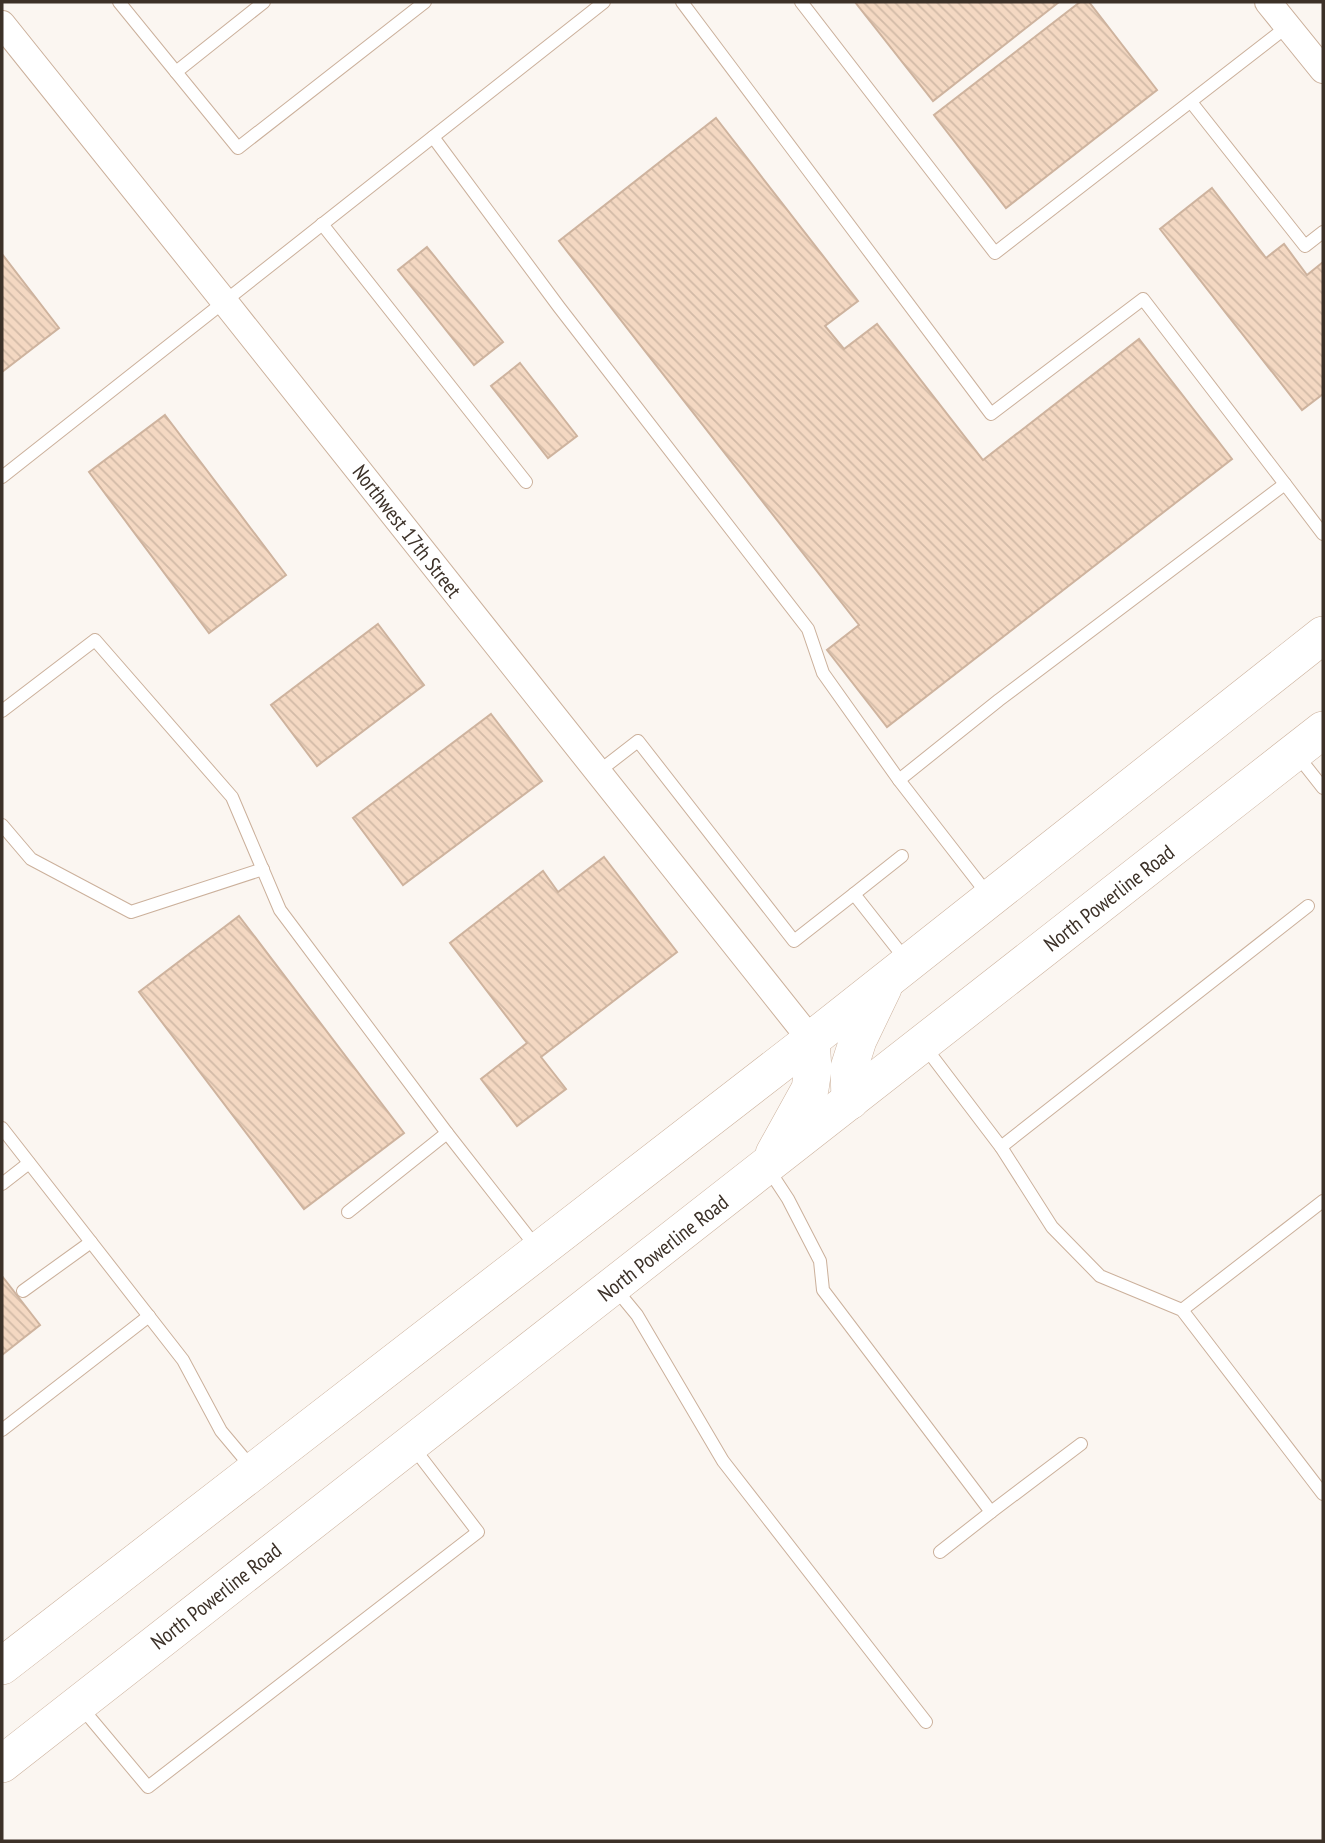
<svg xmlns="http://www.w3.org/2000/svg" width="1325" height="1843" viewBox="0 0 1325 1843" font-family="'PT Sans Narrow',sans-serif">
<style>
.building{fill:url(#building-back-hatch);stroke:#ceb39e;stroke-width:2}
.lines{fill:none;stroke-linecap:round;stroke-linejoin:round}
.lane-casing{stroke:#cbb09b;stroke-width:14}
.street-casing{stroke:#cbb09b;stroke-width:28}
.secondary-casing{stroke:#cbb09b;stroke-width:38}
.lane{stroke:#fff;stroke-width:12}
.street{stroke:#fff;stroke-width:26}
.secondary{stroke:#fff;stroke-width:37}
.labels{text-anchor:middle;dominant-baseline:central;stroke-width:6;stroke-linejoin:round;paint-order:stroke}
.street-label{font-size:21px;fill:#3c3128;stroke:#fff}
</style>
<defs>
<pattern id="building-back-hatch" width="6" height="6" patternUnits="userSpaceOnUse" patternTransform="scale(1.75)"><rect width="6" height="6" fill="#f4d8c2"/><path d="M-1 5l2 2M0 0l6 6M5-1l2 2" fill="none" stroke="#d2baa7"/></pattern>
</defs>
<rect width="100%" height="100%" fill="#fbf6f1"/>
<g class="building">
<polygon points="855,2 1059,2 933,101"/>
<polygon points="1080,2 1089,2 1157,90 1006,208 934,115"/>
<polygon points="716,118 858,301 825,326 844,349 877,324 983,460 1139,339 1232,459 887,727 827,650 859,625 559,241"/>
<polygon points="1212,188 1266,258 1284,244 1307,275 1323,262 1323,394 1302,410 1160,229"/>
<polygon points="427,247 503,342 474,365 398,270"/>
<polygon points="2,254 59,328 2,372"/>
<polygon points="520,363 577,436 548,458 491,386"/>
<polygon points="165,415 286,575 209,633 89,472"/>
<polygon points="378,624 424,685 317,766 271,705"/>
<polygon points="491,714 542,781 403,885 353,818"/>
<polygon points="604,857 677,952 541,1057 566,1089 517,1126 481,1079 527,1043 450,943 543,871 558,892"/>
<polygon points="239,916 404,1133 304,1209 139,992"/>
<polygon points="2,1276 40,1325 2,1355"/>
</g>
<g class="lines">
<defs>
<g id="lane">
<polyline points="119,2 176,72"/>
<polyline points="264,2 176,72 238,148 425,2"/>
<polyline points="682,2 991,414 1143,299 1285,484"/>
<polyline points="801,2 995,253 1288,26"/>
<polyline points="1191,102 1305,246 1323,232"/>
<polyline points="433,137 559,307 808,629 823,673 899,780"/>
<polyline points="322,224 526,482"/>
<polyline points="2,477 604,2"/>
<polyline points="2,711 95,640 232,797 280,910 447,1133 537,1248"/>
<polyline points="1297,755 1323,788"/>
<polyline points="598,772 638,741 794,941 854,894"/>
<polyline points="2,825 31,859 131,912 263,869"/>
<polyline points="902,856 854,894 906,960"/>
<polyline points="989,896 899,780 999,700 1285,484 1323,534"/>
<polyline points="925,1047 1001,1147 1308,906"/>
<polyline points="2,1128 183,1360 221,1431 252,1468"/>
<polyline points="1001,1147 1052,1227 1100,1276 1182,1310 1323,1494"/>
<polyline points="767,1167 788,1199 820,1261 823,1290 991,1512 1081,1444"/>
<polyline points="2,1184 29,1163"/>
<polyline points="348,1212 447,1133"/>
<polyline points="614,1287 637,1315 723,1461 926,1722"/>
<polyline points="23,1291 91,1242"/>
<polyline points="1182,1310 1323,1201"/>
<polyline points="2,1430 149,1316"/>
<polyline points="940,1552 991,1512"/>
<polyline points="81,1707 148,1787 478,1532 413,1447"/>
</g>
<g id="street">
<polyline points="1268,2 1323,70"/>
<polyline points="2,24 224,301 811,1040"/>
</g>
<g id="secondary">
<polyline points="850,1101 849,1068 858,1040 883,988"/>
<polyline points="774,1154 810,1089 813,1069 811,1040"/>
<polyline points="2,1666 811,1040 1323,635"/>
<polyline points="2,1764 1323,730"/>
</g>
</defs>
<use href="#lane" class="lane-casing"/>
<use href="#street" class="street-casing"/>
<use href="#secondary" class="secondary-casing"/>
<use href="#lane" class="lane"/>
<use href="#street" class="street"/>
<use href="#secondary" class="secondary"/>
</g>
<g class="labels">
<g class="street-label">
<text transform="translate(407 531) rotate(52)">Northwest 17th Street</text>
<text transform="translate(1109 898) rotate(-38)">North Powerline Road</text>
<text transform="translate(663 1248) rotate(-38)">North Powerline Road</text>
<text transform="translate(216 1596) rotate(-38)">North Powerline Road</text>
</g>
</g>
<rect width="1325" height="1843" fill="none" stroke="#3c3128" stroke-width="7"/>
</svg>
